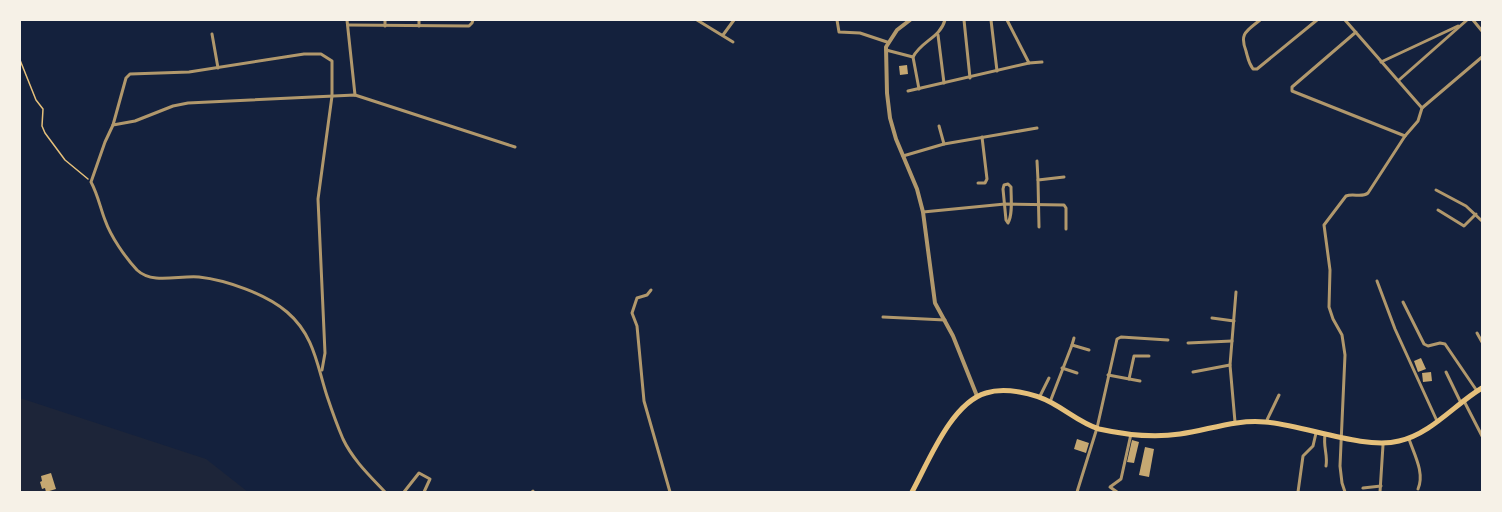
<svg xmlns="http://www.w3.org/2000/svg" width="1502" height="512" font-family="'Fira Sans Condensed',sans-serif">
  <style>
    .green { fill: #1d2539 }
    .building { fill: #c6a872 }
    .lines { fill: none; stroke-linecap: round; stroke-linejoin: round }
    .path { stroke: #e5c07b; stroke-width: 1.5 }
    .minor { stroke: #b1986c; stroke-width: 3 }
    .tertiary { stroke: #b1986c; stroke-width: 4 }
    .trunk { stroke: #e5c07b; stroke-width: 5 }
  </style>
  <rect width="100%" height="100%" fill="#14213d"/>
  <polygon class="green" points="20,398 206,459 248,492 20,492"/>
  <g class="building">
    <polygon points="907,65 908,74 900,75 899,66"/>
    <polygon points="1421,358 1426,369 1418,372 1414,361"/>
    <polygon points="1431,372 1432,381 1423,382 1422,373"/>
    <polygon points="1077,439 1089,443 1086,453 1074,449"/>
    <polygon points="1132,440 1139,442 1134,463 1127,462"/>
    <polygon points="1145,447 1154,449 1149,477 1139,475"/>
    <polygon points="51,473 56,489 46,492 45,488 42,489 40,482 42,481 41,476"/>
  </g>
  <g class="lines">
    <polyline class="path" points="20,60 36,100 43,109 42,126 45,133 65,160 88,179"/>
    <g class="minor">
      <polyline points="347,20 355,95"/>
      <polyline points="419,20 419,26"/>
      <polyline points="697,20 733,42"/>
      <polyline points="837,20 839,32 860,33 887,42"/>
      <polyline points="964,20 970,78"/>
      <polyline points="991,20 997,71"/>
      <path d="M1260,20C1247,31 1239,33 1246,51C1248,58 1248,62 1253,69H1257L1317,20"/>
      <polyline points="1345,20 1422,108 1418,121 1405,136 1292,91 1292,87 1356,32"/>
      <polyline points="1473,20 1482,31"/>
      <polyline points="348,25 469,26 472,23 473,20"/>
      <polyline points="385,26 385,20"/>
      <polyline points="212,34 218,68"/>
      <polyline points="723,35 734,20"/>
      <polyline points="938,35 944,83"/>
      <polyline points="886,50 913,57"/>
      <polyline points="1381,62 1458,26"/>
      <polyline points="1029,63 1042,62"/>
      <polyline points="1399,80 1467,20"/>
      <path d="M919,89L913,57C921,41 940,38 945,20"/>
      <polyline points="908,91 1029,63 1007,20"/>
      <polyline points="1422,108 1482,57"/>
      <polyline points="113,125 126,78 130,74 189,72 304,54 321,54 332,61 332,96 318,199 325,353 322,370"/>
      <polyline points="939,126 944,144"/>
      <polyline points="903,156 944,144 1037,128"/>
      <polyline points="1037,161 1038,180"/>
      <polyline points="978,183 985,183 987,179 982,137"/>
      <path d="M1008,184L1011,187C1011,198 1013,214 1008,223L1006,220L1003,189L1004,185Z"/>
      <polyline points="1436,190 1466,206 1482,221"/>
      <polyline points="1438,210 1464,226 1476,214"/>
      <polyline points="923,212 1005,204 1064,205 1066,208 1066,229"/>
      <polyline points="1039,227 1038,180 1064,177"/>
      <polyline points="1377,281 1395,329 1437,421"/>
      <polyline points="651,290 647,295 637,298 632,313 637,326 644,401 670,492"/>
      <polyline points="1403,302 1424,344 1428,346 1440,343 1445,344 1477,391"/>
      <polyline points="883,317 945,320"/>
      <polyline points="1212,318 1234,321"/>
      <polyline points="1477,333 1482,342"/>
      <polyline points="1188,343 1232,341"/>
      <polyline points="1072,345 1074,338"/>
      <polyline points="1062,368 1077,373"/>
      <polyline points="1193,372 1230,365"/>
      <polyline points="1446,372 1461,403"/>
      <polyline points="1108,375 1140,381"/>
      <polyline points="1129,379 1134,356 1149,356"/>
      <polyline points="1040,396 1049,378"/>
      <polyline points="1464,401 1482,436"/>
      <polyline points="1050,402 1072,345 1089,350"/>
      <polyline points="1235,422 1230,365 1236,292"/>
      <polyline points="1266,422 1279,395"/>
      <path d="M1325,435C1323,447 1328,455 1326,466"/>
      <path d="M1409,439C1414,454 1425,473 1418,489"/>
      <polyline points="1363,488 1381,486"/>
      <path d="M385,492C370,476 353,460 343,439C337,425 332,411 327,396C317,365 314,335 287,312C266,294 226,280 199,277C179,275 153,285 137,270C125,257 111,237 105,220C100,207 98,195 91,182L105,142L113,125L135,121L173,106L188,103L355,95L515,147"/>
      <polyline points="404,492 419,473 430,479 424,492"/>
      <polyline points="532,492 533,491"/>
      <polyline points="1077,492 1097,428 1117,339 1121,337 1168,340"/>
      <polyline points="1117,492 1110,487 1121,479 1131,434"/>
      <polyline points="1298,492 1303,456 1313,446 1316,433"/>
      <path d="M1345,492L1342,483L1340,466L1345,355L1342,335L1333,319L1329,307L1330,270L1324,225L1346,196C1353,193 1362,198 1368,193L1405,136"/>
      <polyline points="1380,492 1383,445"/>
    </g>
    <polyline class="tertiary" points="910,20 897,30 886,47 887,93 890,118 896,139 917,189 923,212 935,303 953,336 977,396"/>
    <path class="trunk" d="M912,492C928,463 951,403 986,393C1005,387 1034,393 1052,403C1067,411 1082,424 1099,429C1126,435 1153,438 1180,434C1208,430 1237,419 1265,422C1304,425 1364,450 1399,441C1431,434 1455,404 1482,388"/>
  </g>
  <rect width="1502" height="512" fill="none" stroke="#f6f1e7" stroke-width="42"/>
</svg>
